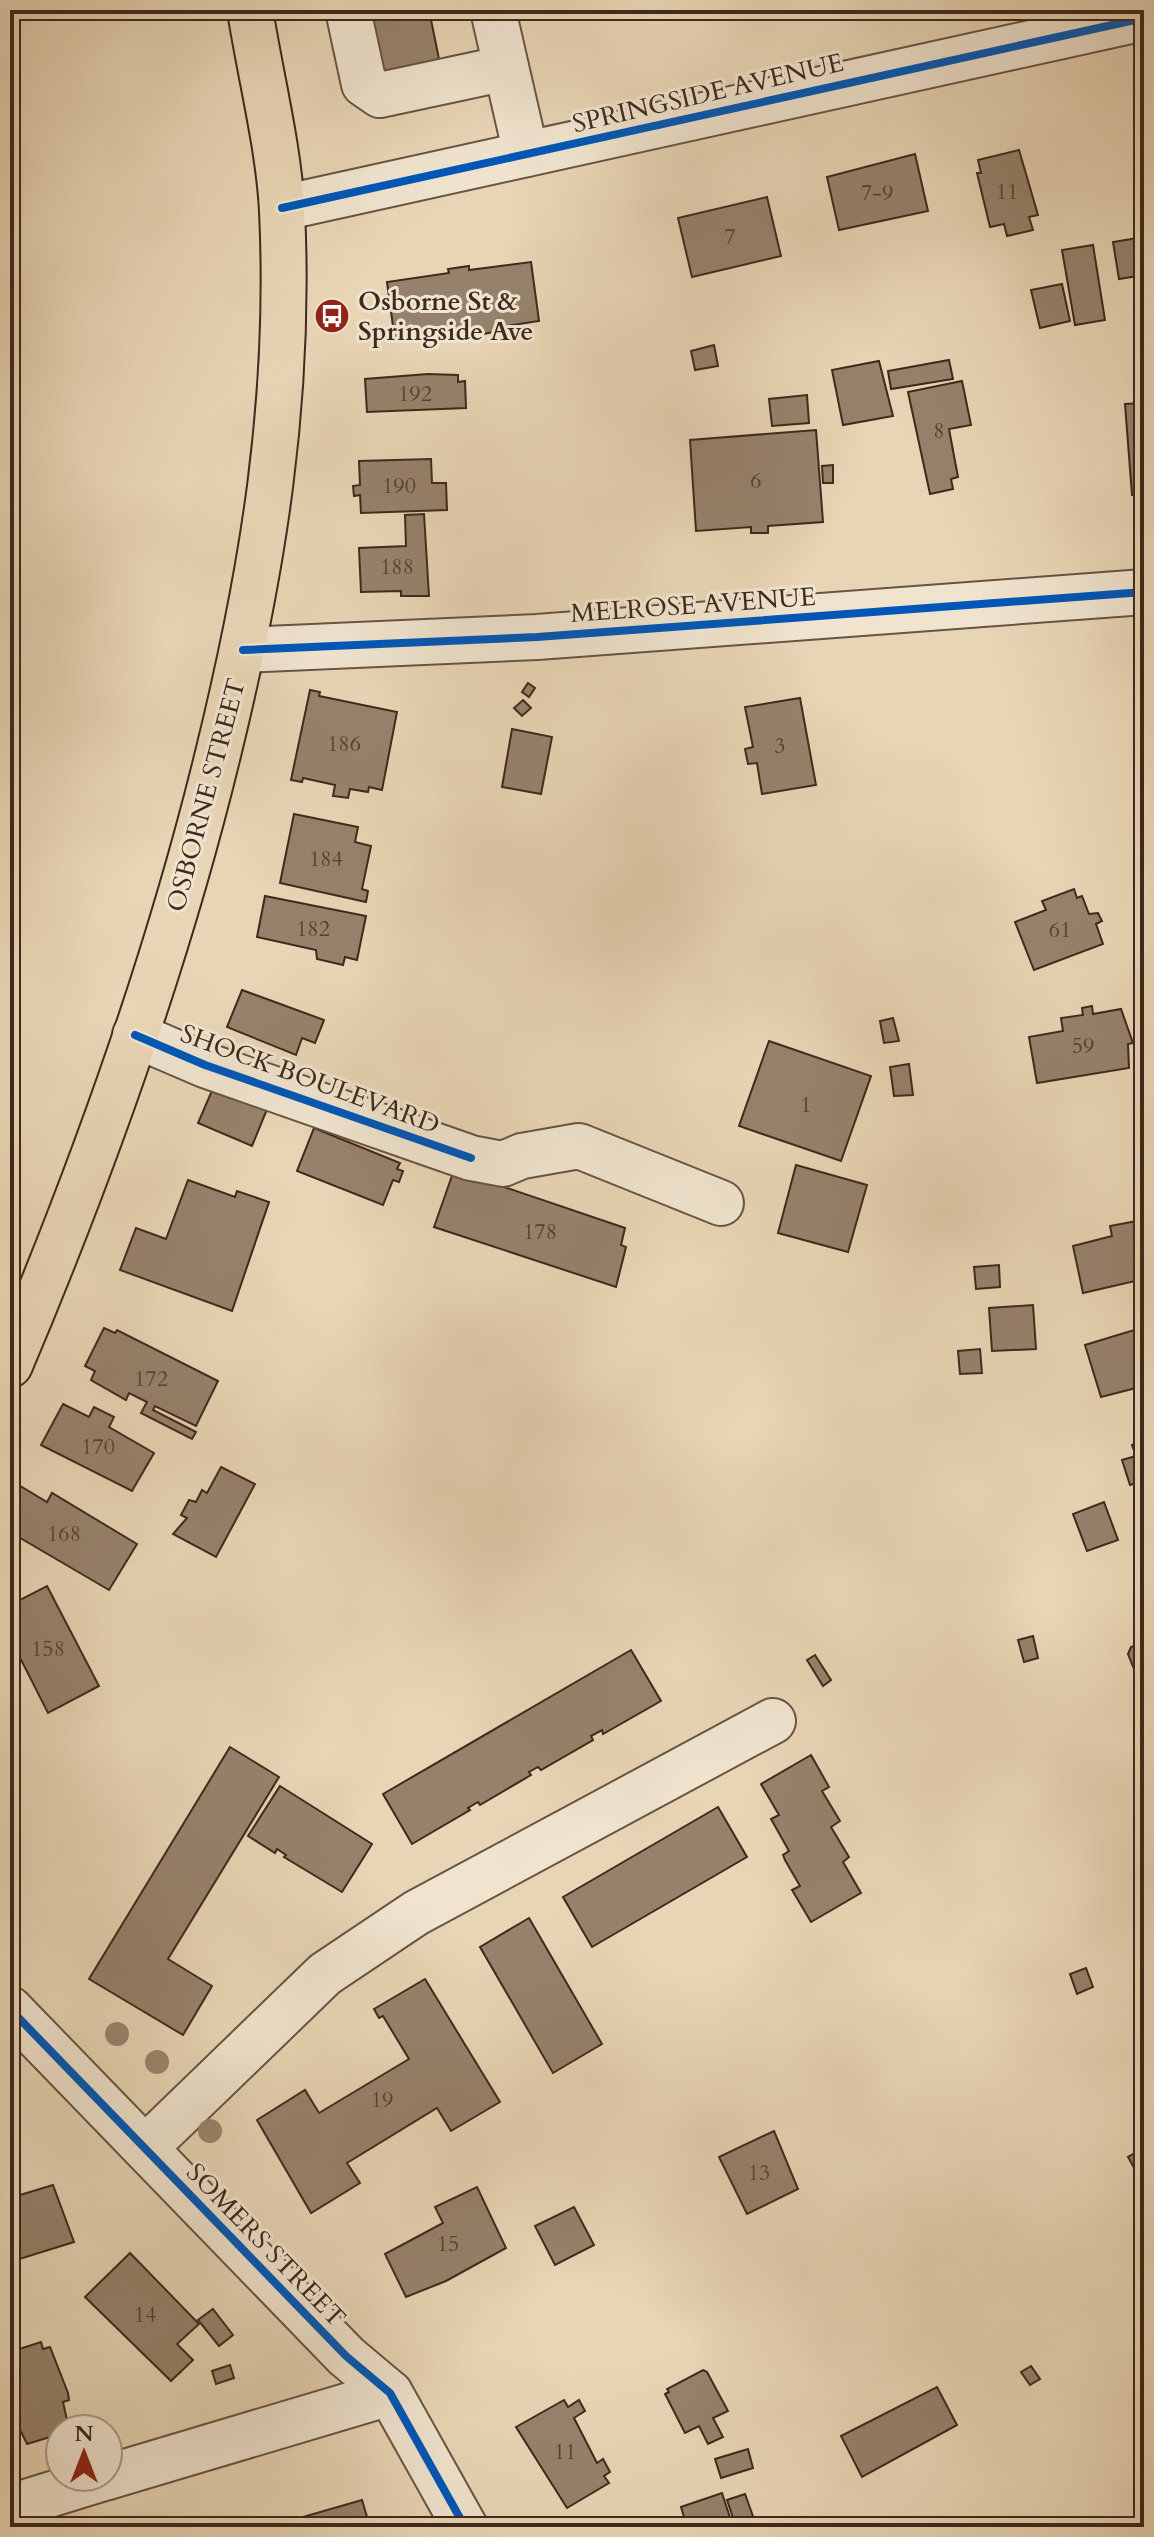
<svg xmlns="http://www.w3.org/2000/svg" width="1154" height="2537" font-family="Cardo,serif">
  <style>
    .building { fill: #96826c; stroke: #3e291d; stroke-width: 2 }
    .lines { fill: none; stroke-linecap: round; stroke-linejoin: round }
    .minor-casing { stroke: #685443; stroke-width: 48 }
    .major-casing { stroke: #3e291d; stroke-width: 48 }
    .minor { stroke: #f0e4cf; stroke-width: 44 }
    .major { stroke: #e8d5b5; stroke-width: 44 }
    .cycleway-casing { stroke: #f0e4cf; stroke-width: 13 }
    .cycleway { stroke: #0057b8; stroke-width: 8 }
    .tree { fill: #9a866f }
    .labels { text-anchor: middle; dominant-baseline: central; stroke-width: 6; stroke-linejoin: round; paint-order: stroke }
    .number-label { font-size: 22px; fill: #543f31 }
    .street-label { font-size: 26px; fill: #3e291d; stroke: #f0e4cf }
    .poi-label { font-size: 26px; font-weight: bold; fill: #3e291d; stroke: #f0e4cf; text-anchor: start }
  </style>
  <rect width="100%" height="100%" fill="#e8d5b5"/>
  <filter id="stains"><feTurbulence type="fractalNoise" baseFrequency=".0025" numOctaves="4"/><feColorMatrix values="0 0 0 0 .2 0 0 0 0 .09 0 0 0 0 .02 0 0 0 .5 -.17"/></filter>
  <radialGradient id="worn" r=".72"><stop offset=".6" stop-color="#630" stop-opacity="0"/><stop offset="1" stop-color="#630" stop-opacity=".3"/></radialGradient>
  <g class="building">
    <polygon points="429,10 440,64 383,75 373,19"/>
    <polygon points="1019,150 1038,215 1029,217 1033,230 1007,236 1004,224 990,227 977,173 981,173 978,160"/>
    <polygon points="915,154 928,211 839,230 827,177"/>
    <polygon points="767,197 781,256 692,277 678,218"/>
    <polygon points="1138,238 1144,275 1119,279 1113,242"/>
    <polygon points="1093,245 1105,320 1075,325 1062,250"/>
    <polygon points="531,262 539,321 494,328 494,332 483,334 483,329 395,341 387,282 449,273 448,269 469,266 469,270"/>
    <polygon points="1062,284 1070,321 1040,328 1031,290"/>
    <polygon points="714,345 718,366 695,370 691,351"/>
    <polygon points="949,360 953,379 891,389 888,371"/>
    <polygon points="879,361 893,416 843,425 832,370"/>
    <polygon points="428,374 458,375 458,382 465,381 466,408 367,412 365,379"/>
    <polygon points="962,381 971,425 949,429 958,477 951,479 953,489 930,494 908,392"/>
    <polygon points="807,395 809,423 772,426 769,399"/>
    <polygon points="1144,403 1144,494 1132,495 1125,404"/>
    <polygon points="816,430 823,522 768,526 768,533 751,533 751,527 696,531 690,440"/>
    <polygon points="431,459 432,483 446,483 447,510 361,513 360,495 354,496 353,486 360,485 359,461"/>
    <polygon points="833,465 833,483 823,483 822,466"/>
    <polygon points="424,514 429,596 401,596 401,591 361,592 359,548 406,546 405,515"/>
    <polygon points="528,683 535,688 529,697 522,692"/>
    <polygon points="310,690 320,692 319,696 397,712 382,790 369,787 368,792 350,789 348,798 333,796 335,785 303,778 302,782 291,780"/>
    <polygon points="800,698 816,785 762,794 757,763 748,764 745,749 753,747 745,707"/>
    <polygon points="523,700 531,708 522,716 514,708"/>
    <polygon points="512,729 552,737 541,794 502,787"/>
    <polygon points="294,814 358,827 355,842 371,846 362,889 368,891 366,902 280,883"/>
    <polygon points="1074,889 1077,898 1082,896 1089,914 1098,913 1102,921 1096,924 1103,944 1034,970 1015,922 1046,910 1042,901"/>
    <polygon points="265,896 366,916 357,960 345,957 343,965 317,959 316,950 257,937"/>
    <polygon points="242,990 324,1020 315,1043 302,1038 296,1055 227,1027"/>
    <polygon points="1092,1006 1093,1014 1121,1009 1133,1043 1128,1044 1129,1068 1037,1083 1029,1037 1063,1031 1061,1018 1083,1015 1082,1008"/>
    <polygon points="893,1018 899,1041 884,1043 880,1021"/>
    <polygon points="769,1041 871,1076 841,1161 739,1126"/>
    <polygon points="909,1064 913,1095 894,1096 890,1067"/>
    <polygon points="217,1079 270,1102 252,1146 198,1123"/>
    <polygon points="314,1128 400,1163 397,1169 403,1171 399,1182 393,1180 383,1205 297,1171"/>
    <polygon points="796,1165 867,1185 848,1252 778,1233"/>
    <polygon points="454,1170 625,1228 621,1245 626,1247 616,1287 434,1227"/>
    <polygon points="188,1180 235,1197 237,1191 269,1202 232,1311 120,1270 136,1228 166,1239"/>
    <polygon points="1137,1221 1139,1231 1144,1230 1144,1279 1083,1293 1073,1246 1112,1236 1110,1226"/>
    <polygon points="999,1265 1000,1287 976,1289 974,1267"/>
    <polygon points="1033,1305 1036,1349 992,1351 989,1308"/>
    <polygon points="1144,1327 1144,1386 1101,1397 1085,1345"/>
    <polygon points="104,1328 115,1333 117,1330 218,1381 196,1426 155,1406 153,1410 196,1432 192,1439 141,1413 147,1402 129,1393 126,1400 91,1380 95,1371 85,1366"/>
    <polygon points="980,1349 982,1373 960,1374 958,1351"/>
    <polygon points="63,1404 89,1417 94,1407 114,1417 109,1427 154,1453 132,1491 41,1445"/>
    <polygon points="1144,1439 1144,1484 1143,1481 1130,1485 1122,1460 1136,1456 1132,1445"/>
    <polygon points="221,1467 255,1484 216,1557 173,1534 187,1518 181,1515 189,1500 196,1502 202,1490 207,1493"/>
    <polygon points="12,1481 47,1502 52,1493 137,1544 109,1590 10,1532"/>
    <polygon points="1104,1502 1118,1540 1087,1551 1073,1514"/>
    <polygon points="47,1586 99,1686 48,1713 10,1638 10,1605"/>
    <polygon points="1033,1636 1038,1658 1024,1662 1018,1640"/>
    <polygon points="1140,1644 1144,1647 1143,1677 1136,1674 1128,1654 1131,1647"/>
    <polygon points="631,1650 661,1701 603,1734 602,1730 591,1736 593,1740 541,1770 538,1767 529,1772 531,1775 480,1805 478,1802 468,1808 470,1810 412,1844 383,1794"/>
    <polygon points="815,1655 831,1680 823,1686 807,1660"/>
    <polygon points="230,1747 279,1777 168,1959 212,1986 183,2035 89,1979"/>
    <polygon points="811,1755 829,1787 822,1791 840,1821 831,1827 849,1857 843,1862 861,1893 811,1922 792,1890 800,1886 785,1860 783,1855 789,1851 771,1819 779,1815 761,1784"/>
    <polygon points="280,1786 372,1844 342,1892 284,1857 286,1855 277,1849 275,1853 248,1836"/>
    <polygon points="718,1807 747,1857 592,1947 563,1897"/>
    <polygon points="529,1918 602,2044 553,2073 480,1947"/>
    <polygon points="1086,1968 1093,1987 1077,1994 1070,1974"/>
    <polygon points="425,1979 500,2102 451,2131 437,2108 347,2163 360,2183 311,2213 257,2120 305,2090 319,2113 409,2059 383,2016 379,2018 374,2009"/>
    <polygon points="774,2131 798,2189 747,2214 719,2157"/>
    <polygon points="1144,2148 1144,2186 1128,2157"/>
    <polygon points="53,2185 74,2242 10,2262 10,2198"/>
    <polygon points="477,2187 506,2248 446,2281 406,2297 385,2254 443,2223 435,2207"/>
    <polygon points="574,2207 594,2245 555,2265 535,2226"/>
    <polygon points="130,2253 199,2324 177,2344 193,2360 171,2381 85,2297"/>
    <polygon points="10,2291 17,2315 16,2336 10,2338"/>
    <polygon points="213,2309 233,2335 219,2346 198,2320"/>
    <polygon points="41,2342 43,2349 50,2347 68,2393 69,2400 63,2402 69,2429 60,2429 60,2434 27,2444 10,2409 10,2352"/>
    <polygon points="230,2365 234,2378 216,2384 212,2371"/>
    <polygon points="1031,2366 1040,2379 1030,2385 1021,2372"/>
    <polygon points="703,2370 707,2372 728,2411 713,2418 723,2437 708,2444 699,2426 685,2433 665,2394 669,2392 667,2389"/>
    <polygon points="937,2387 957,2425 862,2477 841,2436"/>
    <polygon points="564,2400 568,2407 579,2400 585,2411 574,2418 597,2463 603,2459 610,2472 604,2476 609,2483 567,2508 516,2427"/>
    <polygon points="748,2449 753,2468 721,2478 715,2459"/>
    <polygon points="722,2493 733,2527 687,2527 681,2507"/>
    <polygon points="745,2494 754,2519 735,2524 727,2500"/>
    <polygon points="362,2500 370,2527 306,2527 303,2517"/>
    <polygon points="968,2517 973,2527 952,2527 951,2523"/>
  </g>
  <g class="lines">
    <defs>
      <g id="minor">
        <polyline points="348,10 364,84 380,95 506,68"/>
        <polyline points="493,10 526,154"/>
        <polyline points="282,208 1144,18"/>
        <polyline points="243,650 537,637 1144,592"/>
        <polyline points="135,1035 205,1065 471,1158 503,1164 522,1156 579,1146 721,1203"/>
        <polyline points="10,2009 346,2356 390,2393 465,2527"/>
        <polyline points="145,2148 325,1974 416,1913 773,1721"/>
        <polyline points="108,2477 390,2393"/>
        <polyline points="10,2507 107,2477"/>
      </g>
      <path id="major" d="M10,1365C94,1166 167,963 218,754C263,571 291,400 282,211C279,148 260,74 250,10"/>
    </defs>
    <use href="#minor" class="minor-casing"/>
    <use href="#major" class="major-casing"/>
    <use href="#minor" class="minor"/>
    <use href="#major" class="major"/>
    <defs>
      <g id="cycleway">
        <polyline points="282,208 1144,18"/>
        <polyline points="243,650 537,637 1144,592"/>
        <polyline points="135,1035 205,1065 471,1158"/>
        <polyline points="10,2009 346,2356 390,2393 465,2527"/>
      </g>
    </defs>
    <use href="#cycleway" class="cycleway-casing"/>
    <use href="#cycleway" class="cycleway"/>
  </g>
  <g class="tree">
    <circle cx="117" cy="2034" r="12"/>
    <circle cx="157" cy="2062" r="12"/>
    <circle cx="210" cy="2131" r="12"/>
  </g>
  <defs>
    <symbol id="bus-disc" viewBox="-11 -11 22 22"><circle r="9.5" fill="#8f2418" stroke="#f0e4cf"/><path d="M-5-6H5V4H4V6H2V4H-2V6H-4V4H-5ZM-3.5-4V0h7V-4ZM-3.5 1.2v1.5H-2V1.2ZM2 1.2v1.5H3.5V1.2Z" fill="#fff"/></symbol>
  </defs>
  <g fill-rule="evenodd">
    <use href="#bus-disc" x="312" y="296" width="40" height="40"/>
  </g>
  <g class="labels">
    <g class="number-label">
      <text x="1007" y="192">11</text>
      <text x="877" y="193">7-9</text>
      <text x="730" y="237">7</text>
      <text x="415" y="394">192</text>
      <text x="939" y="431">8</text>
      <text x="756" y="481">6</text>
      <text x="399" y="486">190</text>
      <text x="397" y="567">188</text>
      <text x="344" y="744">186</text>
      <text x="780" y="746">3</text>
      <text x="326" y="859">184</text>
      <text x="313" y="929">182</text>
      <text x="1060" y="930">61</text>
      <text x="1083" y="1046">59</text>
      <text x="806" y="1105">1</text>
      <text x="540" y="1232">178</text>
      <text x="151" y="1379">172</text>
      <text x="98" y="1447">170</text>
      <text x="64" y="1534">168</text>
      <text x="48" y="1649">158</text>
      <text x="382" y="2100">19</text>
      <text x="759" y="2173">13</text>
      <text x="448" y="2244">15</text>
      <text x="145" y="2315">14</text>
      <text x="565" y="2452">11</text>
    </g>
    <g class="street-label">
      <text transform="translate(708 93) rotate(-13)">SPRINGSIDE AVENUE</text>
      <text transform="translate(693 605) rotate(-4)">MELROSE AVENUE</text>
      <text transform="translate(206 795) rotate(-75)">OSBORNE STREET</text>
      <text transform="translate(310 1079) rotate(20)">SHOCK BOULEVARD</text>
      <text transform="translate(266 2245) rotate(46)">SOMERS STREET</text>
    </g>
    <g class="poi-label">
      <text x="358" y="301">Osborne St &amp;<tspan x="358" dy="30">Springside Ave</tspan></text>
    </g>
  </g>
  <rect width="1154" height="2537" fill="none" stroke="#e8d5b5" stroke-width="40"/>
  <rect x="12" y="12" width="1130" height="2513" fill="none" stroke="#3e291d" stroke-width="4"/>
  <rect x="20" y="20" width="1114" height="2497" fill="none" stroke="#3e291d" stroke-width="2"/>
  <g transform="translate(84 2453)"><circle r="38" fill="#f0e4cf" stroke="#a99988" stroke-width="2"/>
  <path d="M0-6L14 30L0 20L-14 30Z" fill="#8f2418"/>
  <text y="-12" font-size="22" font-weight="bold" text-anchor="middle" fill="#3e291d">N</text>
  </g>
  <rect width="100%" height="100%" filter="url(#stains)"/>
  <rect width="100%" height="100%" fill="url(#worn)"/>
</svg>
